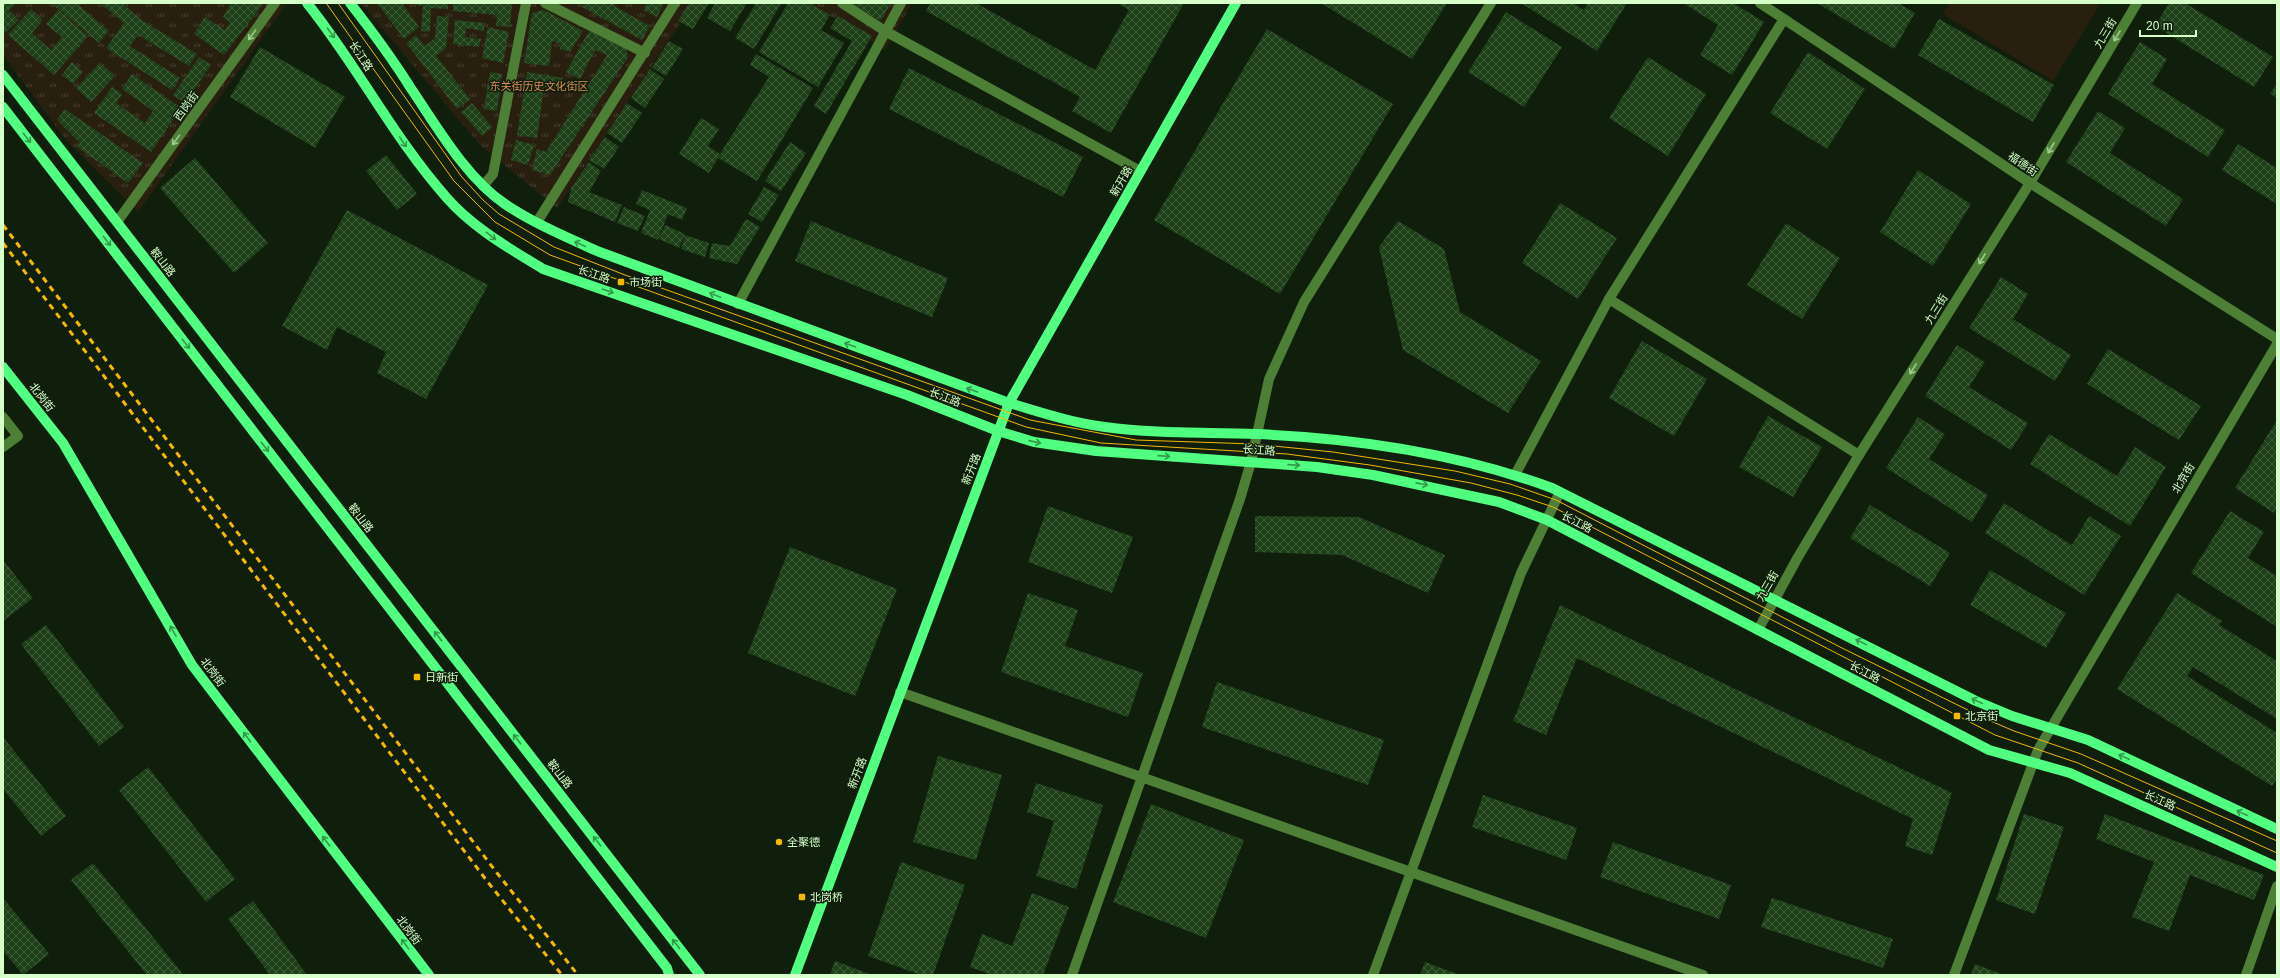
<svg xmlns="http://www.w3.org/2000/svg" width="2280" height="978" font-family="Helvetica,'Noto Sans SC',sans-serif">
  <style>
    .grass { fill: url(#grass-tufts) }
    .garden { fill: #291f0f }
    .building { fill: url(#building-cross-hatch) }
    .lines { fill: none; stroke-linecap: round; stroke-linejoin: round }
    .minor { stroke: #4d7f36; stroke-width: 10 }
    .major { stroke: #51ff81; stroke-width: 10 }
    .tram { stroke: #f5b800; stroke-width: 1 }
    .rail { stroke: #f5b800; stroke-width: 3; stroke-dasharray: 6 5; stroke-linecap: butt }
    .oneway { stroke: #339a4c }
    .oneway2 { stroke: #a0cc8f }
    .poi-dot { fill: #f5b800; stroke: #0f1f0c; stroke-width: 1.5 }
    .labels { text-anchor: middle; dominant-baseline: central; stroke-width: 3; stroke-linejoin: round; paint-order: stroke }
    .street-label { font-size: 11px; fill: #d7ffca; stroke: #0f1f0c }
    .park-label { font-size: 11px; fill: #e08d56; stroke: #0f1f0c }
    .poi-label { font-size: 11px; fill: #d7ffca; stroke: #0f1f0c; text-anchor: start }
  </style>
  <defs>
    <pattern id="grass-tufts" width="24" height="20" patternUnits="userSpaceOnUse"><rect width="24" height="20" fill="#291f0f"/><path d="M3 7l-1-3M5 7V3M7 7l1-3M15 17l-1-3M17 17v-4M19 17l1-3" fill="none" stroke="#474131"/></pattern>
    <pattern id="building-cross-hatch" width="8" height="8" patternUnits="userSpaceOnUse"><rect width="8" height="8" fill="#1e4018"/><path d="M0 0l8 8M0 8l8-8" fill="none" stroke="#3e5d38"/></pattern>
  </defs>
  <rect width="100%" height="100%" fill="#0f1f0c"/>
  <g class="grass">
    <polygon points="3,3 287,3 138,212 66,140 3,55"/>
    <polygon points="361,3 694,3 557,208 479,144"/>
    <polygon points="809,3 912,3 885,50"/>
  </g>
  <polygon class="garden" points="1949,3 2101,3 2053,81 1943,14"/>
  <g class="building">
    <polygon points="3,3 16,3 9,10 19,20 5,33 3,31"/>
    <polygon points="51,3 76,3 109,31 99,43"/>
    <polygon points="100,3 122,3 140,19 197,54 189,66 138,35 130,46 180,78 172,90 106,48 124,23"/>
    <polygon points="231,3 242,5 243,3 264,3 224,55 194,34 205,17 225,30 230,22 223,17"/>
    <polygon points="377,3 402,3 419,27 404,39"/>
    <polygon points="417,3 448,3 448,9 431,8 430,32 421,31 423,6 417,5"/>
    <polygon points="453,3 512,3 510,27 496,26 497,15 453,11"/>
    <polygon points="583,3 616,3 614,6 650,26 642,40 582,7"/>
    <polygon points="647,3 664,3 657,17 643,10"/>
    <polygon points="689,3 709,3 693,29 678,21"/>
    <polygon points="715,3 747,3 730,31 707,18"/>
    <polygon points="756,3 781,4 754,49 735,38"/>
    <polygon points="788,3 809,3 830,15 821,30 844,43 818,87 759,52"/>
    <polygon points="851,3 887,3 890,5 880,21"/>
    <polygon points="930,3 976,3 1095,70 1129,10 1117,3 1184,3 1111,133 1072,111 1080,97 926,11"/>
    <polygon points="1321,3 1447,3 1412,59"/>
    <polygon points="1521,3 1573,3 1584,10 1588,3 1627,3 1597,51"/>
    <polygon points="1683,3 1733,3 1764,22 1732,75 1700,55 1718,25"/>
    <polygon points="1817,3 1898,3 1915,13 1894,49"/>
    <polygon points="2169,3 2185,3 2273,57 2254,87 2155,26"/>
    <polygon points="31,9 43,20 32,33 51,50 62,37 46,24 58,10 88,36 54,75 8,35"/>
    <polygon points="544,10 583,31 570,52 560,49 561,44 552,41 549,66 524,63 532,13"/>
    <polygon points="1506,12 1562,47 1524,107 1468,72"/>
    <polygon points="437,16 449,17 446,48 436,56 470,99 457,109 406,43 416,35 425,46 435,38"/>
    <polygon points="838,16 872,36 826,114 814,106 852,41 830,28"/>
    <polygon points="1939,19 2054,85 2033,122 1918,55"/>
    <polygon points="455,20 484,23 484,31 466,28 465,37 481,39 479,47 453,44"/>
    <polygon points="488,27 509,32 503,63 482,58"/>
    <polygon points="1267,29 1393,104 1280,294 1154,220"/>
    <polygon points="589,31 626,49 628,57 550,175 532,170 537,149 546,152 607,55 595,50 580,79 566,72"/>
    <polygon points="669,41 683,49 666,76 652,68"/>
    <polygon points="2140,42 2167,59 2152,84 2225,130 2208,157 2108,94"/>
    <polygon points="260,47 345,97 315,148 230,97"/>
    <polygon points="1808,52 1865,89 1827,149 1770,113"/>
    <polygon points="756,54 813,88 757,181 718,158 709,173 679,154 701,118 719,129 708,146 720,154 769,77 750,65"/>
    <polygon points="199,57 211,65 185,103 173,95"/>
    <polygon points="1648,57 1706,94 1668,156 1609,118"/>
    <polygon points="72,62 83,72 73,84 62,75"/>
    <polygon points="100,63 115,76 91,102 76,88"/>
    <polygon points="909,68 1083,157 1063,197 889,109"/>
    <polygon points="650,69 664,79 645,108 631,98"/>
    <polygon points="490,72 502,74 497,111 484,109"/>
    <polygon points="527,72 563,78 562,90 544,87 537,138 517,135"/>
    <polygon points="132,74 181,108 151,152 94,113 112,87 122,94 116,103 145,123 153,111 122,89"/>
    <polygon points="2277,83 2277,98 2270,94"/>
    <polygon points="472,103 492,127 482,136 461,112"/>
    <polygon points="627,103 642,113 622,143 607,133"/>
    <polygon points="65,109 143,163 128,183 77,147 80,143 57,120"/>
    <polygon points="2098,111 2125,128 2110,153 2183,199 2166,226 2066,162"/>
    <polygon points="605,137 619,147 604,169 589,160"/>
    <polygon points="516,140 534,145 528,165 511,160"/>
    <polygon points="790,142 806,153 781,191 765,181"/>
    <polygon points="2238,144 2277,168 2277,204 2222,170"/>
    <polygon points="386,155 417,194 397,210 366,171"/>
    <polygon points="195,158 268,243 234,273 160,188"/>
    <polygon points="589,162 601,171 589,192 622,205 615,222 568,202 571,188"/>
    <polygon points="1918,170 1971,204 1933,266 1880,232"/>
    <polygon points="764,187 779,195 762,222 748,214"/>
    <polygon points="642,190 687,208 682,220 668,214 658,240 641,233 650,210 636,204"/>
    <polygon points="1560,203 1617,238 1578,299 1522,263"/>
    <polygon points="624,207 645,216 638,231 617,223"/>
    <polygon points="347,210 488,285 426,399 377,373 386,352 337,327 327,350 282,326"/>
    <polygon points="746,219 760,227 737,264 709,258 712,243 730,246"/>
    <polygon points="811,221 948,278 932,317 795,261"/>
    <polygon points="1398,221 1444,249 1460,312 1541,361 1508,413 1403,350 1379,247"/>
    <polygon points="1786,223 1840,258 1802,319 1747,285"/>
    <polygon points="665,225 685,234 679,248 659,239"/>
    <polygon points="685,235 709,243 705,257 681,249"/>
    <polygon points="2001,277 2028,294 2013,319 2071,355 2055,381 1969,328"/>
    <polygon points="1642,341 1707,379 1674,436 1609,398"/>
    <polygon points="1957,345 1985,362 1969,387 2028,423 2011,450 1925,396"/>
    <polygon points="2108,349 2201,406 2179,440 2087,384"/>
    <polygon points="1768,416 1822,447 1793,497 1739,467"/>
    <polygon points="1918,417 1945,434 1929,459 1988,495 1972,522 1886,468"/>
    <polygon points="2277,420 2277,508 2274,513 2235,488"/>
    <polygon points="2049,434 2117,476 2135,447 2166,467 2130,526 2030,464"/>
    <polygon points="2004,503 2072,545 2089,516 2121,536 2084,595 1985,533"/>
    <polygon points="1870,505 1950,553 1930,586 1850,538"/>
    <polygon points="1048,506 1133,537 1112,593 1028,562"/>
    <polygon points="2230,511 2264,532 2248,558 2277,576 2277,627 2191,573"/>
    <polygon points="1255,516 1359,517 1445,555 1428,593 1342,555 1255,552"/>
    <polygon points="790,547 897,589 855,696 748,653"/>
    <polygon points="3,560 33,598 3,621"/>
    <polygon points="1990,570 2066,613 2046,648 1970,605"/>
    <polygon points="1028,593 1078,610 1065,646 1143,673 1128,717 1001,672"/>
    <polygon points="2177,593 2222,621 2219,625 2277,661 2277,719 2193,667 2187,676 2277,733 2277,778 2272,786 2117,689"/>
    <polygon points="1560,605 1952,793 1932,855 1905,846 1913,819 1577,658 1546,735 1513,721"/>
    <polygon points="46,625 124,727 99,746 21,644"/>
    <polygon points="1217,682 1384,740 1368,785 1202,727"/>
    <polygon points="3,737 66,816 41,836 3,789"/>
    <polygon points="938,756 1002,775 976,860 913,842"/>
    <polygon points="148,767 235,879 206,902 119,790"/>
    <polygon points="1036,783 1103,805 1076,889 1036,876 1054,821 1027,812"/>
    <polygon points="1483,795 1577,828 1566,860 1472,827"/>
    <polygon points="1151,804 1244,840 1206,938 1113,902"/>
    <polygon points="2024,814 2064,827 2035,914 1996,900"/>
    <polygon points="2105,814 2264,875 2254,900 2190,875 2169,931 2132,917 2154,862 2096,839"/>
    <polygon points="1613,842 1731,885 1719,919 1600,877"/>
    <polygon points="901,862 965,885 933,975 921,975 868,956"/>
    <polygon points="93,863 182,973 180,975 147,975 71,880"/>
    <polygon points="1032,893 1069,907 1043,975 992,975 970,967 982,934 1012,946"/>
    <polygon points="3,898 49,954 23,975 3,951"/>
    <polygon points="1772,898 1893,939 1883,968 1761,927"/>
    <polygon points="253,901 307,975 270,975 228,919"/>
    <polygon points="835,961 872,975 830,975"/>
    <polygon points="1425,962 1460,975 1420,975"/>
    <polygon points="1975,964 2004,975 1971,975"/>
  </g>
  <g class="lines">
    <g class="minor">
      <polyline points="545,3 645,53"/>
      <polyline points="842,3 885,31 1140,171"/>
      <polyline points="1760,3 2030,183 2277,339"/>
      <polyline points="483,186 493,174 526,3"/>
      <polyline points="117,222 275,3"/>
      <polyline points="537,222 675,3"/>
      <polyline points="1609,299 1859,455"/>
      <polyline points="738,304 901,3"/>
      <polyline points="3,417 18,436 3,447"/>
      <polyline points="1515,475 1609,299 1784,19"/>
      <polyline points="1758,630 1798,557 1859,455 2030,183 2137,3"/>
      <polyline points="900,692 1703,975"/>
      <polyline points="1072,975 1240,499 1251,462 1269,379 1304,302 1491,3"/>
      <polyline points="1373,975 1521,573 1560,492"/>
      <polyline points="1954,975 2038,750 2277,344"/>
      <polyline points="2246,975 2277,886"/>
    </g>
    <g class="major">
      <path d="M307,3C357,65 393,137 446,197C473,228 509,248 543,269L907,395L998,431L1034,442L1096,451L1317,467L1373,475L1499,502L1547,520L1989,750L2070,773L2277,867"/>
      <path d="M350,3C371,30 392,58 410,87C436,125 466,178 505,204C533,223 566,237 597,251L1009,403C1040,412 1072,423 1105,427C1155,434 1206,432 1256,434C1354,438 1460,454 1552,488L1976,701L2012,716L2088,740L2277,829"/>
      <polyline points="3,75 700,975"/>
      <polyline points="3,107 667,968 669,975"/>
      <polyline points="3,367 63,443 192,665 429,975"/>
      <polyline points="795,975 1009,403 1236,3"/>
    </g>
    <g class="tram">
      <polyline points="326,3 454,181 495,222 550,255 1026,427 1101,443 1287,454 1370,465 1471,483 1517,495 1553,507 1995,735 2078,763 2277,853"/>
      <polyline points="338,3 461,176 483,200 499,214 554,247 625,275 1030,420 1136,440 1254,444 1333,452 1455,471 1510,484 1556,500 1840,647 1986,719 2014,731 2081,754 2277,841"/>
    </g>
    <g class="rail">
      <polyline points="3,225 497,873 578,975"/>
      <polyline points="3,243 487,881 562,975"/>
    </g>
  </g>
  <defs><path id="oneway-shaft" d="M-6 0H5M1.5-3L5.5 0L1.5 3" fill="none" stroke-width="1.6" stroke-linecap="round" stroke-linejoin="round"/></defs>
  <g class="oneway">
    <use href="#oneway-shaft" transform="translate(331 33) rotate(53)"/>
    <use href="#oneway-shaft" transform="translate(27 138) rotate(52)"/>
    <use href="#oneway-shaft" transform="translate(403 142) rotate(56)"/>
    <use href="#oneway-shaft" transform="translate(491 236) rotate(39)"/>
    <use href="#oneway-shaft" transform="translate(107 241) rotate(52)"/>
    <use href="#oneway-shaft" transform="translate(580 244) rotate(-156)"/>
    <use href="#oneway-shaft" transform="translate(608 291) rotate(19)"/>
    <use href="#oneway-shaft" transform="translate(715 295) rotate(-159)"/>
    <use href="#oneway-shaft" transform="translate(186 344) rotate(52)"/>
    <use href="#oneway-shaft" transform="translate(850 345) rotate(-160)"/>
    <use href="#oneway-shaft" transform="translate(972 390) rotate(-160)"/>
    <use href="#oneway-shaft" transform="translate(1035 442) rotate(13)"/>
    <use href="#oneway-shaft" transform="translate(265 447) rotate(52)"/>
    <use href="#oneway-shaft" transform="translate(1164 456) rotate(4)"/>
    <use href="#oneway-shaft" transform="translate(1294 465) rotate(4)"/>
    <use href="#oneway-shaft" transform="translate(1422 484) rotate(11)"/>
    <use href="#oneway-shaft" transform="translate(173 631) rotate(-120)"/>
    <use href="#oneway-shaft" transform="translate(438 636) rotate(-128)"/>
    <use href="#oneway-shaft" transform="translate(1861 642) rotate(-154)"/>
    <use href="#oneway-shaft" transform="translate(1977 701) rotate(-155)"/>
    <use href="#oneway-shaft" transform="translate(247 737) rotate(-127)"/>
    <use href="#oneway-shaft" transform="translate(517 739) rotate(-128)"/>
    <use href="#oneway-shaft" transform="translate(2124 757) rotate(-155)"/>
    <use href="#oneway-shaft" transform="translate(2242 813) rotate(-155)"/>
    <use href="#oneway-shaft" transform="translate(326 841) rotate(-127)"/>
    <use href="#oneway-shaft" transform="translate(597 841) rotate(-128)"/>
    <use href="#oneway-shaft" transform="translate(405 944) rotate(-127)"/>
    <use href="#oneway-shaft" transform="translate(676 944) rotate(-128)"/>
  </g>
  <g class="oneway2">
    <use href="#oneway-shaft" transform="translate(252 35) rotate(126)"/>
    <use href="#oneway-shaft" transform="translate(2117 36) rotate(121)"/>
    <use href="#oneway-shaft" transform="translate(176 140) rotate(126)"/>
    <use href="#oneway-shaft" transform="translate(2051 148) rotate(121)"/>
    <use href="#oneway-shaft" transform="translate(1982 259) rotate(122)"/>
    <use href="#oneway-shaft" transform="translate(1913 369) rotate(122)"/>
  </g>
  <g class="poi-dot">
    <rect x="617" y="278" width="8" height="8" rx="2"/>
    <rect x="413" y="673" width="8" height="8" rx="2"/>
    <rect x="1953" y="712" width="8" height="8" rx="2"/>
    <circle cx="779" cy="842" r="4"/>
    <rect x="798" y="893" width="8" height="8" rx="2"/>
  </g>
  <g class="labels">
    <g class="street-label">
      <text transform="translate(2105 33) rotate(-59)">九三街</text>
      <text transform="translate(361 56) rotate(57)">长江路</text>
      <text transform="translate(186 106) rotate(-54)">西岗街</text>
      <text transform="translate(2023 164) rotate(34)">福德街</text>
      <text transform="translate(1121 181) rotate(-60)">新开路</text>
      <text transform="translate(163 262) rotate(52)">鞍山路</text>
      <text transform="translate(594 274) rotate(19)">长江路</text>
      <text transform="translate(1936 309) rotate(-58)">九三街</text>
      <text transform="translate(42 397) rotate(52)">北岗街</text>
      <text transform="translate(945 397) rotate(21)">长江路</text>
      <text transform="translate(1259 450) rotate(4)">长江路</text>
      <text transform="translate(971 469) rotate(-69)">新开路</text>
      <text transform="translate(2183 478) rotate(-59)">北京街</text>
      <text transform="translate(361 518) rotate(52)">鞍山路</text>
      <text transform="translate(1577 522) rotate(27)">长江路</text>
      <text transform="translate(1767 586) rotate(-60)">九三街</text>
      <text transform="translate(213 672) rotate(53)">北岗街</text>
      <text transform="translate(1865 672) rotate(28)">长江路</text>
      <text transform="translate(857 773) rotate(-70)">新开路</text>
      <text transform="translate(560 774) rotate(52)">鞍山路</text>
      <text transform="translate(2160 800) rotate(24)">长江路</text>
      <text transform="translate(409 930) rotate(53)">北岗街</text>
    </g>
    <g class="park-label">
      <text x="539" y="86">东关街历史文化街区</text>
    </g>
    <g class="poi-label">
      <text x="629" y="282">市场街</text>
      <text x="425" y="677">日新街</text>
      <text x="1965" y="716">北京街</text>
      <text x="787" y="842">全聚德</text>
      <text x="810" y="897">北岗桥</text>
    </g>
  </g>
  <rect width="2280" height="978" fill="none" stroke="#d7ffca" stroke-width="8"/>
  <path d="M2140 30v6h56v-6" fill="none" stroke="#d7ffca" stroke-width="2"/>
  <text x="2146" y="30" font-size="12" fill="#d7ffca" stroke="#0f1f0c" stroke-width="3" paint-order="stroke">20 m</text>
</svg>
